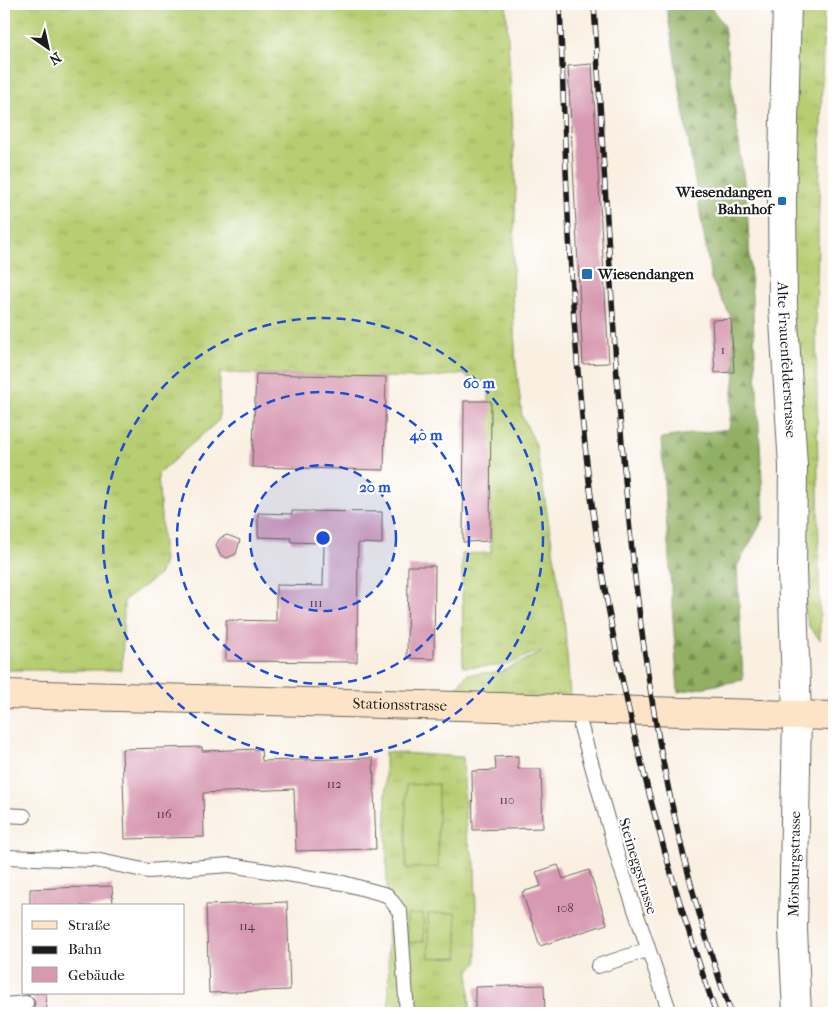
<svg xmlns="http://www.w3.org/2000/svg" width="838" height="1017" font-family="'IM FELL French Canon',serif">
  <style>
    .grass { fill: url(#grass-tufts); stroke: #6a7446 }
    .forest { fill: url(#forest-firs); stroke: #566640 }
    .pitch { fill: #b7cd71; stroke: #6a7446 }
    .building { fill: #d798b0 }
    .lines { fill: none; stroke-linecap: round; stroke-linejoin: round }
    .service-casing { stroke: #696661; stroke-width: 16 }
    .minor-casing { stroke: #696661; stroke-width: 30 }
    .tertiary-casing { stroke: #696661; stroke-width: 30 }
    .secondary-casing { stroke: #696661; stroke-width: 30 }
    .service { stroke: #fff; stroke-width: 14 }
    .minor { stroke: #fff; stroke-width: 28 }
    .tertiary { stroke: #fff; stroke-width: 28 }
    .secondary { stroke: #fee4c6; stroke-width: 28 }
    .rail-casing { stroke: #1c1c1c; stroke-width: 5.5 }
    .rail { stroke: #fff; stroke-width: 4; stroke-dasharray: 11; stroke-linecap: butt }
    .ring { fill: none; stroke: #1d4ed8; stroke-width: 2.5; stroke-dasharray: 9 6 }
    .poi-dot { fill: #1f6fb2; stroke: #fff; stroke-width: 2 }
    .labels { text-anchor: middle; dominant-baseline: central; stroke-width: 4.5; stroke-linejoin: round; paint-order: stroke }
    .number-label { font-size: 12px; fill: #4b3b41 }
    .poi-label { font-size: 15px; font-weight: bold; fill: #1c1c1c; stroke: #fff; text-anchor: end }
    .street-label { font-size: 15px; fill: #1c1c1c; stroke: #fff }
    .centre { fill: #1d4ed8; stroke: #fff; stroke-width: 2.5 }
    .ring-label { font-size: 15px; text-anchor: middle; font-weight: bold; fill: #1d4ed8; stroke: #fff; stroke-width: 4.5; stroke-linejoin: round; paint-order: stroke }
  </style>
  <defs>
    <pattern id="grass-tufts" width="24" height="20" patternUnits="userSpaceOnUse" patternTransform="scale(1.25)"><rect width="24" height="20" fill="#b7cd71"/><path d="M3 7l-1-3M5 7V3M7 7l1-3M15 17l-1-3M17 17v-4M19 17l1-3" fill="none" stroke="#9daf61"/></pattern>
    <pattern id="forest-firs" width="22" height="20" patternUnits="userSpaceOnUse" patternTransform="scale(1.25)"><rect width="22" height="20" fill="#91b063"/><path d="M5 1l3.5 6h-7zM16 11l3.5 6h-7z" fill="#768e51"/></pattern>
  </defs>
  <rect width="100%" height="100%" fill="#fff"/>
  <filter id="ink" filterUnits="userSpaceOnUse"><feTurbulence type="fractalNoise" baseFrequency=".02" numOctaves="2"/><feDisplacementMap in="SourceGraphic" scale="10" xChannelSelector="R" yChannelSelector="G"/><feConvolveMatrix kernelMatrix="1 2 1 2 8 2 1 2 1" color-interpolation-filters="sRGB"/></filter>
  <filter id="wash" filterUnits="userSpaceOnUse"><feTurbulence type="fractalNoise" baseFrequency=".0096" numOctaves="4" result="noise"/><feDisplacementMap in="SourceGraphic" scale="20" xChannelSelector="R" yChannelSelector="G"/><feGaussianBlur stdDeviation="1.12" result="paint"/><feColorMatrix in="noise" values="0 0 0 0 0 0 0 0 0 0 0 0 0 0 0 0 0 1.4 0 .05"/><feComposite in="paint" operator="in"/></filter>
  <g filter="url(#wash)">
    <rect width="100%" height="100%" fill="#f9f0e2"/>
    <g class="grass">
      <path d="M4,4H506L516,188L512,291L516,364L522,416L536,445L564,617L570,694L575,710L444,705L467,674L501,672L542,652C530,652 523,659 512,663C497,668 479,666 463,667L462,554L491,553L489,390L463,374L422,378L220,373L219,420L158,474L164,561L159,575L124,600L122,670H4Z"/>
      <polygon points="787,4 824,4 816,321 820,640 809,627 792,570"/>
      <polygon points="385,752 463,757 466,834 475,863 477,963 469,970 470,1013 389,1013"/>
    </g>
    <polygon class="forest" points="666,4 709,4 724,26 747,205 764,518 737,566 743,680 678,692 661,438 729,429 735,374 732,319 711,279"/>
    <g class="pitch">
      <polygon points="438,784 438,867 406,868 406,785"/>
      <polygon points="456,913 458,957 429,958 428,914"/>
      <polygon points="423,914 424,941 408,943 407,915"/>
    </g>
    <g id="blocks">
      <g class="building">
        <polygon points="592,64 609,363 583,364 568,66"/>
        <polygon points="731,319 734,372 715,373 712,320"/>
        <polygon points="256,374 386,377 384,470 252,467"/>
        <polygon points="464,401 491,401 490,541 463,542"/>
        <polygon points="292,511 382,512 382,544 358,543 357,662 226,661 226,620 276,621 276,585 323,586 324,543 291,542 291,538 258,537 258,513 292,514"/>
        <polygon points="227,535 240,540 236,554 227,558 220,555 216,545 220,538"/>
        <polygon points="408,566 435,566 434,659 407,658"/>
        <polygon points="202,747 202,751 261,749 262,761 373,758 376,849 296,851 294,789 203,793 204,837 125,839 122,749"/>
        <polygon points="518,756 518,769 541,769 543,828 473,830 472,771 496,770 495,757"/>
        <polygon points="558,865 563,879 589,870 607,924 540,946 522,892 541,886 536,872"/>
        <polygon points="112,886 113,906 30,906 30,889"/>
        <polygon points="287,902 290,990 209,993 206,905"/>
        <polygon points="544,985 545,1013 475,1013 475,987"/>
        <polygon points="25,993 46,993 47,1013 26,1013 34,1007 35,1003 33,998"/>
      </g>
    </g>
  </g>
  <g filter="url(#ink)">
    <use href="#blocks" fill-opacity="0" stroke="#696661" stroke-width="1"/>
    <g class="lines">
      <defs>
        <g id="service">
          <polyline points="581,727 621,868 670,1013"/>
          <polyline points="4,815 24,816"/>
          <polyline points="4,857 95,860 148,871 230,865 343,883 387,895 400,912 407,1013"/>
          <polyline points="598,966 647,950"/>
          <polyline points="4,1005 26,1003"/>
        </g>
        <g id="minor">
          <path id="s1" d="M787,4L782,201L783,305L793,466L792,570L797,715"/>
        </g>
        <g id="tertiary">
          <path id="s2" d="M797,1013L793,930L797,715"/>
        </g>
        <g id="secondary">
          <path id="s3" d="M4,694L834,716"/>
        </g>
      </defs>
      <use href="#service" class="service-casing"/>
      <use href="#minor" class="minor-casing"/>
      <use href="#tertiary" class="tertiary-casing"/>
      <use href="#secondary" class="secondary-casing"/>
      <use href="#service" class="service"/>
      <use href="#minor" class="minor"/>
      <use href="#tertiary" class="tertiary"/>
      <use href="#secondary" class="secondary"/>
      <defs>
        <g id="rail">
          <path d="M560,4C565,148 569,292 584,436C604,633 651,827 716,1013"/>
          <path d="M594,4C600,103 606,202 612,301C627,543 648,783 731,1013"/>
        </g>
      </defs>
      <use href="#rail" class="rail-casing"/>
      <use href="#rail" class="rail"/>
    </g>
  </g>
  <circle cx="323" cy="538" r="73" fill="#1d4ed8" fill-opacity=".12"/>
  <g class="ring">
    <circle cx="323" cy="538" r="73"/>
    <circle cx="323" cy="538" r="146"/>
    <circle cx="323" cy="538" r="220"/>
  </g>
  <g class="poi-dot">
    <rect x="777" y="196" width="10" height="10" rx="2.5"/>
    <rect x="581" y="268" width="12" height="12" rx="2.5"/>
  </g>
  <g class="labels">
    <g class="number-label">
      <text x="723" y="350">1</text>
      <text x="316" y="603">111</text>
      <text x="334" y="784">112</text>
      <text x="507" y="800">110</text>
      <text x="164" y="814">116</text>
      <text x="565" y="908">108</text>
      <text x="247" y="926">114</text>
    </g>
    <g class="poi-label">
      <text x="772" y="192">Wiesendangen<tspan x="772" dy="17">Bahnhof</tspan></text>
      <text x="598" y="274" text-anchor="start">Wiesendangen</text>
    </g>
    <g class="street-label">
      <text stroke="none"><textPath href="#s1" startOffset="356">Alte Frauenfelderstrasse</textPath></text>
      <text stroke="none"><textPath href="#s3" startOffset="396">Stationsstrasse</textPath></text>
      <text stroke="none"><textPath href="#s2" startOffset="149">Mörsburgstrasse</textPath></text>
      <text transform="translate(638 866) rotate(73)">Steineggstrasse</text>
    </g>
  </g>
  <circle cx="323" cy="538" r="8" class="centre"/>
  <g class="ring-label">
    <text x="479" y="388">60 m</text>
    <text x="426" y="440">40 m</text>
    <text x="375" y="492">20 m</text>
  </g>
  <rect width="838" height="1017" fill="none" stroke="#fff" stroke-width="20"/>
  <rect x="22" y="904" width="162" height="90" fill="#ffffff" stroke="#a4a4a4"/>
  <rect x="32" y="921" width="25" height="8" fill="#fee4c6" stroke="#a4a4a4"/>
  <text x="68" y="930" font-size="15" fill="#1c1c1c">Straße</text>
  <rect x="32" y="946" width="25" height="8" fill="#1c1c1c" stroke="#a4a4a4"/>
  <text x="68" y="954" font-size="15" fill="#1c1c1c">Bahn</text>
  <rect x="32" y="967" width="25" height="15" fill="#d798b0" stroke="#a4a4a4"/>
  <text x="68" y="980" font-size="15" fill="#1c1c1c">Gebäude</text>
  <g transform="translate(48 48) rotate(146)" stroke="#ffffff" stroke-width="4" paint-order="stroke">
  <path d="M0-4L9 19L0 12L-9 19Z" fill="#1c1c1c"/>
  <text y="-8" font-size="14" font-weight="bold" text-anchor="middle" fill="#1c1c1c">N</text>
  </g>
</svg>
